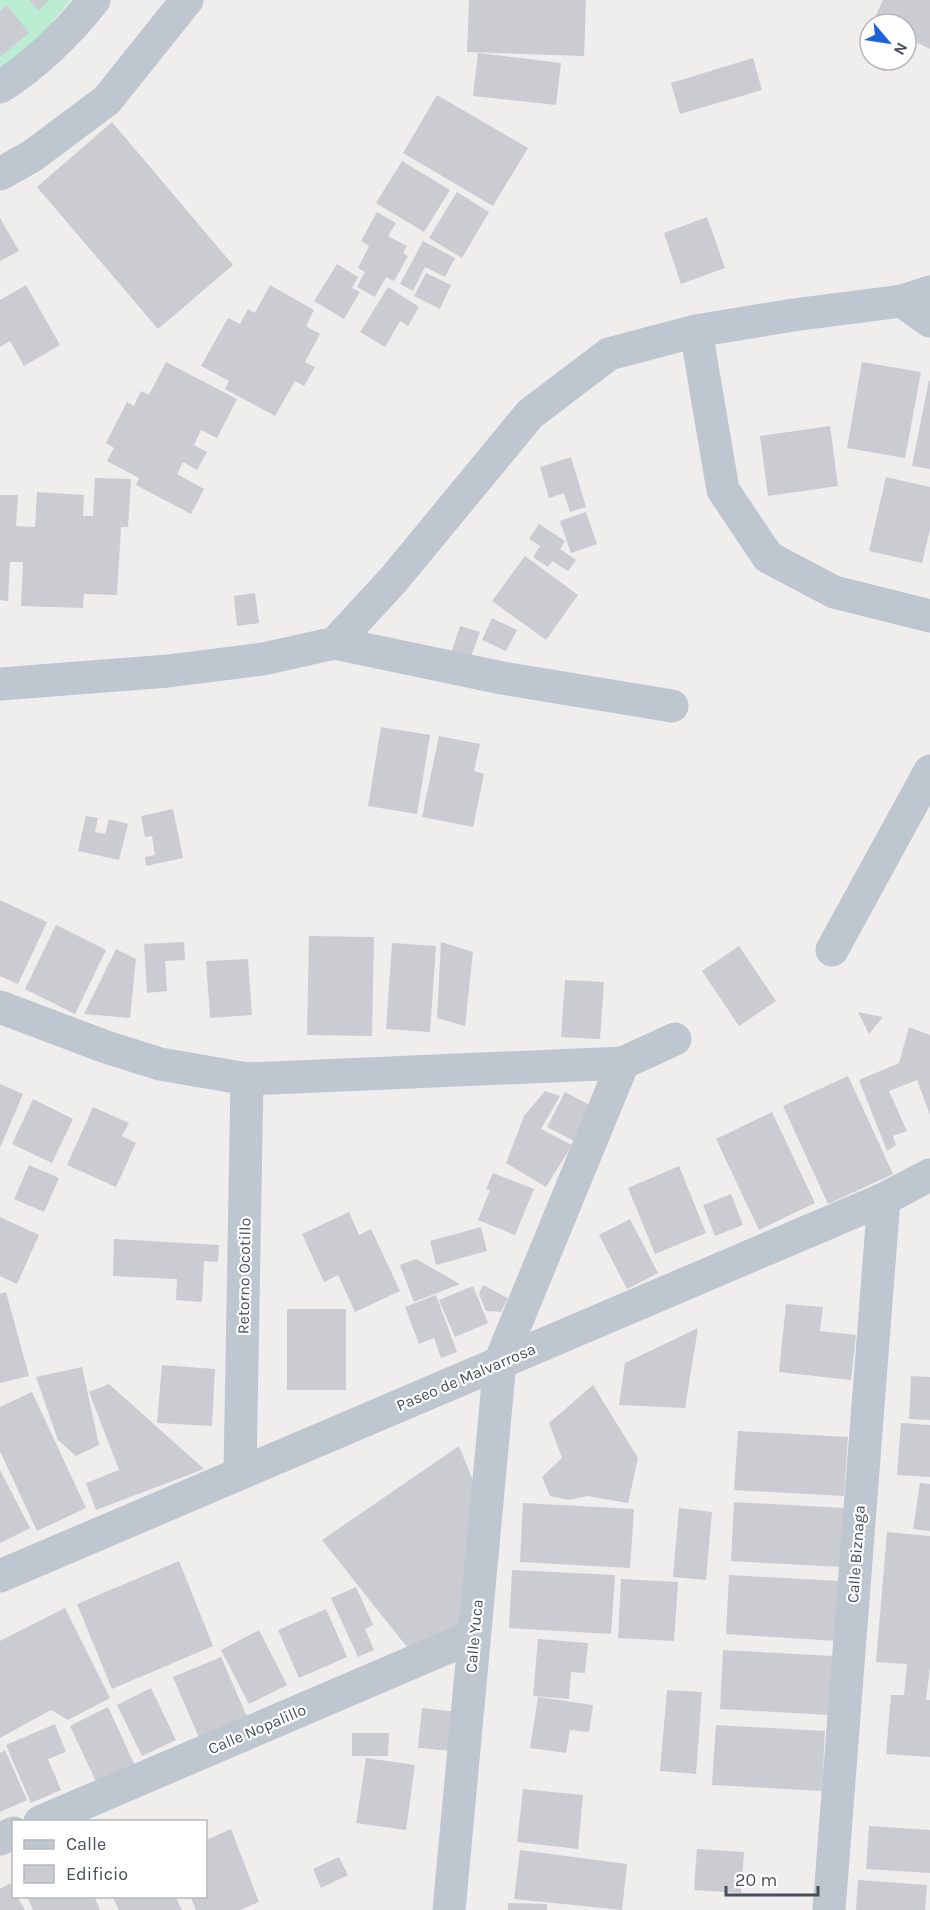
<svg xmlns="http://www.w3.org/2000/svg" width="930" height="1910" font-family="Karla,sans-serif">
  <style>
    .green { fill: #bbedd2 }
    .building { fill: #caccd2 }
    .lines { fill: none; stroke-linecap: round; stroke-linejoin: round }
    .street { stroke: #bec6cf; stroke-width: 33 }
    .labels { text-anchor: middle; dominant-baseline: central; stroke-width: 4.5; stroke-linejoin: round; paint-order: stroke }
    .street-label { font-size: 16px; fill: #464f5a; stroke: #fff }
  </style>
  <rect width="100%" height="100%" fill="#f0eded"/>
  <polygon class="green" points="0,0 71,0 36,41 0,70"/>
  <g class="building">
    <polygon points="29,0 49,0 39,11"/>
    <polygon points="469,0 586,0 584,56 467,52"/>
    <polygon points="883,0 930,0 930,49 906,37 906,24 873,22"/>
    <polygon points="7,5 29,33 0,57 0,11"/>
    <polygon points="478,53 561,63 556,105 473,96"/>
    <polygon points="753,58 762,90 680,114 671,83"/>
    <polygon points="437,95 528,148 493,206 403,153"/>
    <polygon points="112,122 233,265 158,329 37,187"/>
    <polygon points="402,161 450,190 424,232 376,203"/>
    <polygon points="457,192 489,212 462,258 429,238"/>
    <polygon points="377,212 396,223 388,236 407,246 403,253 408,256 394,281 386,277 375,297 357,287 365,272 358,268 369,246 361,241"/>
    <polygon points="707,217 725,268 681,284 664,233"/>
    <polygon points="0,218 19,251 0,261"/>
    <polygon points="423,241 455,258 445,277 425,267 413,291 400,284"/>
    <polygon points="337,264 358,277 352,288 360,292 344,319 314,301"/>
    <polygon points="426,273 451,285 440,309 414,296"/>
    <polygon points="26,285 60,345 24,366 10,341 0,347 0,300"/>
    <polygon points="270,285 314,310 306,326 320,334 305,362 315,367 304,386 295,381 275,416 225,389 229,381 201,366 228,318 240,324 248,309 255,313"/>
    <polygon points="388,287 419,307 408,326 400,321 385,347 360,332"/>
    <polygon points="166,362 237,399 217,438 201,430 194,445 207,452 197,470 183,462 177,474 204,489 191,514 136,485 139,478 107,461 114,448 106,443 127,402 134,406 141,391 149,395"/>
    <polygon points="862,362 921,372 905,458 847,448"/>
    <polygon points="929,380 930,381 930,469 912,466"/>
    <polygon points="830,426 838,486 768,496 760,436"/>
    <polygon points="571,457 586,507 570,512 564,493 549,498 540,467"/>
    <polygon points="886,477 930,487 930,529 922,563 869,551"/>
    <polygon points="95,478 131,479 128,527 121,527 117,595 84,594 83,608 21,606 23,562 10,562 8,601 0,600 0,495 18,495 16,526 35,527 37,492 84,495 83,516 93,516"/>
    <polygon points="586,512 597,544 571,553 560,521"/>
    <polygon points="539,524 565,541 560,549 576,560 568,571 552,561 548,567 533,557 540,546 529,539"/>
    <polygon points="525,556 578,595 546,640 492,601"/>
    <polygon points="255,593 259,623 237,626 234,596"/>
    <polygon points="492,618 517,630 506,651 482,640"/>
    <polygon points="460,626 480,632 469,662 450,656"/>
    <polygon points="381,727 430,735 417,814 368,806"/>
    <polygon points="439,736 480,744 474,771 484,774 473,827 422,817"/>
    <polygon points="173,809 183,858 146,866 145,857 155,855 152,836 145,837 141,816"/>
    <polygon points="86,816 98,818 95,832 105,834 109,819 128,824 119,860 78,851"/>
    <polygon points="0,900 47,922 18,984 0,976"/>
    <polygon points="56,925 106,950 75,1014 25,989"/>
    <polygon points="309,936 374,937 372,1036 307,1035"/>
    <polygon points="184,942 185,960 165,961 167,991 147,993 144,944"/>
    <polygon points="441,942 473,952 465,1026 437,1018"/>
    <polygon points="392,943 436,946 430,1032 386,1029"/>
    <polygon points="739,946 776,1001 739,1026 702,971"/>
    <polygon points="116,949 136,959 130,1018 84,1014"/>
    <polygon points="248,959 252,1015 210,1018 206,961"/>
    <polygon points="565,980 604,982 600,1039 561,1037"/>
    <polygon points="858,1012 883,1017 869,1034"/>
    <polygon points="909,1027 930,1035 930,1115 917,1080 889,1091 907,1131 893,1136 896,1145 887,1151 859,1080 899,1063"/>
    <polygon points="848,1076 893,1174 828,1204 783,1106"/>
    <polygon points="0,1084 23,1094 0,1148"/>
    <polygon points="545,1091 560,1096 541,1129 572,1145 546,1187 506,1163 524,1116"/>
    <polygon points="565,1092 593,1107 574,1141 547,1127"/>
    <polygon points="33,1099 73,1119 52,1163 12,1144"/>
    <polygon points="93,1107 129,1123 122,1136 136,1143 116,1187 67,1165"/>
    <polygon points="772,1112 815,1203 759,1230 716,1139"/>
    <polygon points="29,1165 59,1178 44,1212 14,1199"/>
    <polygon points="679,1166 706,1233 655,1254 628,1188"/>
    <polygon points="493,1173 534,1189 515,1235 478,1220 490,1190 486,1189"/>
    <polygon points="731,1194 743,1225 715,1236 703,1205"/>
    <polygon points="349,1212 359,1235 371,1229 400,1291 355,1312 338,1275 324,1282 302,1234"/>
    <polygon points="0,1217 39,1235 17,1284 0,1276"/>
    <polygon points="630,1219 658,1273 627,1289 599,1235"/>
    <polygon points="481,1227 487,1251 436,1265 430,1241"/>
    <polygon points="114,1239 219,1245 218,1262 204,1261 202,1302 176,1300 177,1279 113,1276"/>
    <polygon points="416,1259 460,1284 414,1302 400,1265"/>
    <polygon points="483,1285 508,1298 501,1312 486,1311 479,1294"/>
    <polygon points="473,1286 488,1323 455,1337 439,1300"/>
    <polygon points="6,1292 29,1376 0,1383 0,1294"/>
    <polygon points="436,1295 457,1352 441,1358 434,1338 419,1344 405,1307"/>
    <polygon points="786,1304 823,1307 820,1331 856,1335 851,1380 779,1372"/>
    <rect x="287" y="1309" width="59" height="81"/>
    <polygon points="698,1328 685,1408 619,1405 625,1363"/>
    <polygon points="162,1365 215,1369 212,1426 157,1423"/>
    <polygon points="82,1367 99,1445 76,1456 58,1440 36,1377"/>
    <polygon points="911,1376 930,1377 930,1420 909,1419"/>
    <polygon points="109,1384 204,1469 96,1510 86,1483 119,1470 89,1392"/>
    <polygon points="593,1385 638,1458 628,1503 587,1496 569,1500 550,1496 542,1477 562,1458 549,1423"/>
    <polygon points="32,1392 86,1508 37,1531 0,1451 0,1407"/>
    <polygon points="901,1423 930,1425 930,1477 897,1475"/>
    <polygon points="738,1431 848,1437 844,1496 734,1490"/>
    <polygon points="459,1446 479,1495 467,1634 414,1656 322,1540"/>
    <polygon points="0,1470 30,1528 0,1543"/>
    <polygon points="920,1483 930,1484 930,1531 913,1529"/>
    <polygon points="734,1502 844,1508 841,1567 731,1561"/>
    <polygon points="523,1503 634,1509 630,1568 520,1562"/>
    <polygon points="679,1508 712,1512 706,1580 673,1577"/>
    <polygon points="887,1532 930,1536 930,1666 926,1700 930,1700 930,1757 886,1754 891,1695 904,1695 907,1664 876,1662"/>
    <polygon points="179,1561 213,1646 112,1689 77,1604"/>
    <polygon points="512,1570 615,1575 611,1634 509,1628"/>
    <polygon points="729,1575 840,1581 836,1641 726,1634"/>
    <polygon points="621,1579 678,1582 674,1641 618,1638"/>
    <polygon points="356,1587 373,1625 365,1629 374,1650 358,1657 331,1598"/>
    <polygon points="65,1608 110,1698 68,1720 51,1710 0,1738 0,1641"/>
    <polygon points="326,1609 347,1657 299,1678 278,1630"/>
    <polygon points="259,1630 287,1685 249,1704 221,1650"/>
    <polygon points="538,1639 588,1643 585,1673 571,1672 569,1699 533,1696"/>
    <polygon points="723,1650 833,1656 829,1715 720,1709"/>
    <polygon points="221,1657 251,1726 203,1747 173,1677"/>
    <polygon points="151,1688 176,1740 142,1756 117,1705"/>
    <polygon points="667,1690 702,1692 696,1774 660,1771"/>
    <polygon points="538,1697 593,1705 589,1732 570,1730 566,1753 530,1748"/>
    <polygon points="108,1707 138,1772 100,1790 70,1726"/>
    <polygon points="422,1708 457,1712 452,1751 418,1748"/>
    <polygon points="55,1724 66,1752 48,1759 61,1790 31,1803 6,1745"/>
    <polygon points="716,1725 825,1731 822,1791 712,1785"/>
    <polygon points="352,1733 389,1733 388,1756 352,1756"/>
    <polygon points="5,1750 27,1800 0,1812 0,1753"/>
    <polygon points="366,1758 415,1765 406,1830 356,1823"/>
    <polygon points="523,1789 583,1795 578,1849 517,1842"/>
    <polygon points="869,1826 930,1830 930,1873 866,1869"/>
    <polygon points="231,1829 259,1902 240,1910 196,1910 190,1896 206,1896 206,1840"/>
    <polygon points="697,1849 744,1852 741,1893 694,1890"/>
    <polygon points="520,1850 627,1864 622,1910 514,1899"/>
    <polygon points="339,1857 348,1875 321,1888 313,1869"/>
    <polygon points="858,1880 927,1885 925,1910 856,1910"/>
    <polygon points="10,1883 14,1896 17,1896 25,1910 0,1910 0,1889"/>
    <polygon points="27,1896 94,1896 100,1910 33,1910"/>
    <polygon points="112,1896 175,1896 182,1910 119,1910"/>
    <polygon points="508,1903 547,1904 547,1910 508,1910"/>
  </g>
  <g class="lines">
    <g class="street">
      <path d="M0,87C34,66 69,32 94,0"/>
      <polyline points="0,174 32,156 107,100 187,0"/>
      <polyline points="902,301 930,321"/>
      <polyline points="696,331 723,490 768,557 834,592 930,616"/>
      <polyline points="335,643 502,678 672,706"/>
      <polyline points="0,684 168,671 263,659 335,643 394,579 530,414 609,354 696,331 793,315 902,301 930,292"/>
      <polyline points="832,950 930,771"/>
      <polyline points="0,1007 106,1047 160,1064 247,1079 623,1063"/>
      <polyline points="240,1473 247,1079"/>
      <polyline points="0,1576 884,1199 930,1175"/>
      <polyline points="40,1822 474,1636"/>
      <polyline points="0,1839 14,1833"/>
      <polyline points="449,1910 500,1362 623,1063 675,1039"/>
      <polyline points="829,1910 884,1199"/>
    </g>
  </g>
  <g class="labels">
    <g class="street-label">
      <text transform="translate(244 1276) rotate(-89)">Retorno Ocotillo</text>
      <text transform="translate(466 1377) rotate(-23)">Paseo de Malvarrosa</text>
      <text transform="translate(856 1554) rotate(-86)">Calle Biznaga</text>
      <text transform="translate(474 1636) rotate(-85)">Calle Yuca</text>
      <text transform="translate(257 1729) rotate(-23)">Calle Nopalillo</text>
    </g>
  </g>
  <rect x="12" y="1820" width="195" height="78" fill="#ffffff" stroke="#b5b9bd" stroke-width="1.5"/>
  <rect x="24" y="1840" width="30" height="9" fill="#bec6cf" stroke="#b5b9bd" stroke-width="1.5"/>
  <text x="66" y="1850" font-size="18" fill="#464f5a">Calle</text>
  <rect x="24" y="1865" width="30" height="18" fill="#caccd2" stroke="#b5b9bd" stroke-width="1.5"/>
  <text x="66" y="1880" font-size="18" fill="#464f5a">Edificio</text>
  <g transform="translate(888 42) rotate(119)"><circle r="28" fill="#ffffff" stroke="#b5b9bd" stroke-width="1.5"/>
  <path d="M0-4.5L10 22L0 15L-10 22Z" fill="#1d62d9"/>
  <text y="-9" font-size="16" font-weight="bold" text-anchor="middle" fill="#464f5a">N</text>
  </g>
  <path d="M726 1886v9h92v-9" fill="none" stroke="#464f5a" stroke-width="3"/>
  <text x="735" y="1886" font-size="18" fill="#464f5a" stroke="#ffffff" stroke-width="4.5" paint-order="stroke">20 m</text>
</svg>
